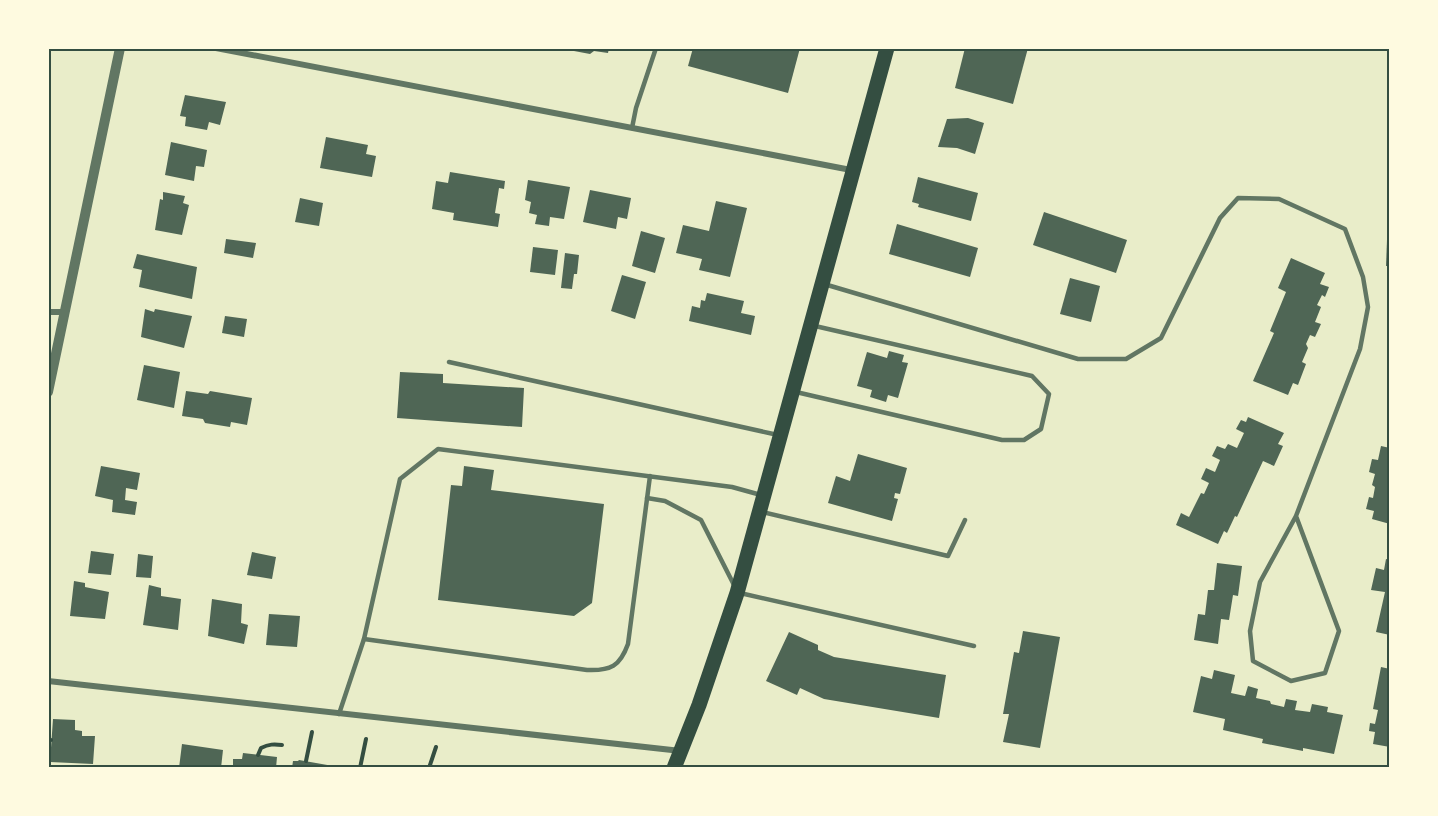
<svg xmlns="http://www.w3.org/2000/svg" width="1438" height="816" font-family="'PT Serif',serif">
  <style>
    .building { fill: #4f6655 }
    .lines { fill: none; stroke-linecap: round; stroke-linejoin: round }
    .path { stroke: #344e41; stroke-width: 4 }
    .service { stroke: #617663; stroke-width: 4.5 }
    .minor { stroke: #617663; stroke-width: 6 }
    .tertiary { stroke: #617663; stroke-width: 10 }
    .primary { stroke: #344e41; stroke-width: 15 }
    .neatline { fill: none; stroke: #344e41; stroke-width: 2 }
  </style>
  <rect width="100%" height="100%" fill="#e9edc9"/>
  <g class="building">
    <polygon points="575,48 609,48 608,53 594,51 590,54 574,51"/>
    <polygon points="693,48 800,48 788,93 688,66"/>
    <polygon points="965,48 1028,48 1013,104 955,88"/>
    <polygon points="185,95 226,102 220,125 209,122 207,130 185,126 186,117 180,116"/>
    <polygon points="968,118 984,123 975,154 957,148 938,147 947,119"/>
    <polygon points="326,137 368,145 366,154 376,156 372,177 320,168"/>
    <polygon points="171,142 207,150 204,167 196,166 194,181 165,175"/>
    <polygon points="450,172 505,181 504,189 499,188 495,213 500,214 498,227 453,220 454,213 432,209 436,181 448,183"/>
    <polygon points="918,177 978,193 971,221 918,207 919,204 912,202"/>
    <polygon points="528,180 570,187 564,219 550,217 549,226 535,224 537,215 529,213 531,202 525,200"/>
    <polygon points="590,190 631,198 627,219 618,217 616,229 583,222"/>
    <polygon points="163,192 185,196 183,203 189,205 182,235 155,230 160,199 163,200"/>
    <polygon points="300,198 323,203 319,226 295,222"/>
    <polygon points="716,201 747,208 730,277 699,270 702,259 676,253 683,225 709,231"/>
    <polygon points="1044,212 1127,240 1116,273 1033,245"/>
    <polygon points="897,224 978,248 970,277 889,254"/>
    <polygon points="641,231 665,238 655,273 632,266"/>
    <polygon points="226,239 256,243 253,258 224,253"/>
    <polygon points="1387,240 1390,240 1390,266 1386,266"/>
    <polygon points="533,247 558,250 555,275 530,272"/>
    <polygon points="565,253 579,255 577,274 574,274 572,289 561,288"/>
    <polygon points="137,254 197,267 192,299 139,287 142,270 133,268"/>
    <polygon points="1291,258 1325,273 1320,284 1329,287 1325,297 1322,295 1317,305 1321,307 1315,322 1321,324 1315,337 1310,335 1306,344 1308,348 1302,362 1306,364 1298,385 1293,383 1288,395 1253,381 1274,333 1270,331 1286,292 1278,288"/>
    <polygon points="622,275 646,282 635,319 611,311"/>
    <polygon points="1070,278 1100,286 1091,322 1060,314"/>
    <polygon points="707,293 744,301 741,313 755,316 751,335 689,321 692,306 700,308 701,300 705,301"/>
    <polygon points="145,309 154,312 155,309 192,316 184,348 141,337"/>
    <polygon points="225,316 247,319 244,337 222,333"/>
    <polygon points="889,351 904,355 902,362 908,363 898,398 888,395 886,402 870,397 872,390 857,386 867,352 887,358"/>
    <polygon points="144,365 180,372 174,408 137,400"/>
    <polygon points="400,372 443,374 443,383 524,388 522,427 397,418"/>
    <polygon points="186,391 208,394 210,391 252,398 247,425 231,422 230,427 205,423 203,419 182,416"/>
    <polygon points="1248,417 1284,433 1278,444 1283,446 1274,466 1263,461 1237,517 1235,516 1227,533 1224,531 1218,544 1176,525 1181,513 1189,517 1201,493 1204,494 1209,483 1201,479 1206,468 1215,472 1220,460 1212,456 1217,446 1225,449 1228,444 1237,448 1244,433 1236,429 1241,420 1246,422"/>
    <polygon points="1381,446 1390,448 1390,524 1372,519 1374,511 1366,509 1369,497 1373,498 1375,487 1372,485 1375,474 1369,472 1372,459 1378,460"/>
    <polygon points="858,454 907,468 900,494 895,493 894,498 898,499 892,521 828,503 836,476 850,481"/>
    <polygon points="101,466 140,473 137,490 126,488 125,500 137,502 135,515 112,512 113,500 95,496"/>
    <polygon points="464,466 494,470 491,490 604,504 592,603 574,616 438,600 451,485 462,486"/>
    <polygon points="91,551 114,554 111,575 88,573"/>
    <polygon points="252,552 276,557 272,579 247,575"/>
    <polygon points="138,554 153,556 151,578 136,577"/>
    <polygon points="1386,559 1390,560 1390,635 1376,632 1385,592 1371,590 1376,568 1384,570"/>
    <polygon points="1217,563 1242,566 1238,596 1233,595 1229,620 1221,619 1218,644 1194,640 1198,614 1205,615 1208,590 1214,590"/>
    <polygon points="74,581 85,583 85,587 109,592 105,619 70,616"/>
    <polygon points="149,585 161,588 161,596 181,599 178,630 143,625"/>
    <polygon points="212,599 242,604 241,623 248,625 244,644 208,636"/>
    <polygon points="269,614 300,616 297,647 266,645"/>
    <polygon points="1023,631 1060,637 1040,748 1003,742 1009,714 1003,714 1014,652 1019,653"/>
    <polygon points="789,632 818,645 818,650 834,657 946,675 939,718 824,699 800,688 797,695 766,681"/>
    <polygon points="1381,667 1390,669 1390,747 1373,744 1375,732 1369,731 1370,723 1375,724 1378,710 1373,709"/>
    <polygon points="1214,670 1235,675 1231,693 1245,696 1248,686 1258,689 1256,698 1270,701 1271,704 1284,707 1286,699 1297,701 1295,710 1310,712 1312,704 1328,707 1327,712 1343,715 1334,754 1303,748 1303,751 1262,743 1263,739 1223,730 1225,719 1193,712 1201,676 1212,679"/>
    <polygon points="53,719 75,720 75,730 82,731 82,736 95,736 93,764 50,762"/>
    <polygon points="182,744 223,750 221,768 179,768"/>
    <polygon points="243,753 277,757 276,768 233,768 233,759 242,759"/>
    <polygon points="299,760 333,766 333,768 292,768 293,761 298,761"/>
  </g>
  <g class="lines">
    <g class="path">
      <polyline points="48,740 51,740"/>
      <path d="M258,755L261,748C269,744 274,744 282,745"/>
      <polyline points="306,761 312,732"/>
      <polyline points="360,768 366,739"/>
      <polyline points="429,768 436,747"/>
    </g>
    <g class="service">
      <polyline points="632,128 636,108 656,48"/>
      <polyline points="824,284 1078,359 1126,359 1161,338 1220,218 1238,198 1279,199 1345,229 1363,277 1368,307 1360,349 1296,516 1260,582 1250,631 1253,661 1291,681 1325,673 1339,631 1296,516"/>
      <polyline points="449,362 778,435"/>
      <polyline points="796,392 1002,440 1024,440 1041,429 1049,394 1032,376 815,326"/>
      <polyline points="647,498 665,501 701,520 734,585"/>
      <polyline points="762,512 948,556 965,520"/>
      <polyline points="740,593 974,646"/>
      <path d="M364,639L587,670C611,671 620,666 628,644L650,476"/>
      <polyline points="339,714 364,639 400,479 438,449 732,487 761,495"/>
    </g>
    <g class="minor">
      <polyline points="216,48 851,170"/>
      <polyline points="48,312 64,312"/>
      <polyline points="48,681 681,751"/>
    </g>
    <polyline class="tertiary" points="48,392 120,48"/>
    <polyline class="primary" points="674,768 699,705 737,593 887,48"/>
  </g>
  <rect width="1438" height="816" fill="none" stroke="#fefae0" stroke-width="99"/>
  <rect x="50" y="50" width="1338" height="716" class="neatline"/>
</svg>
